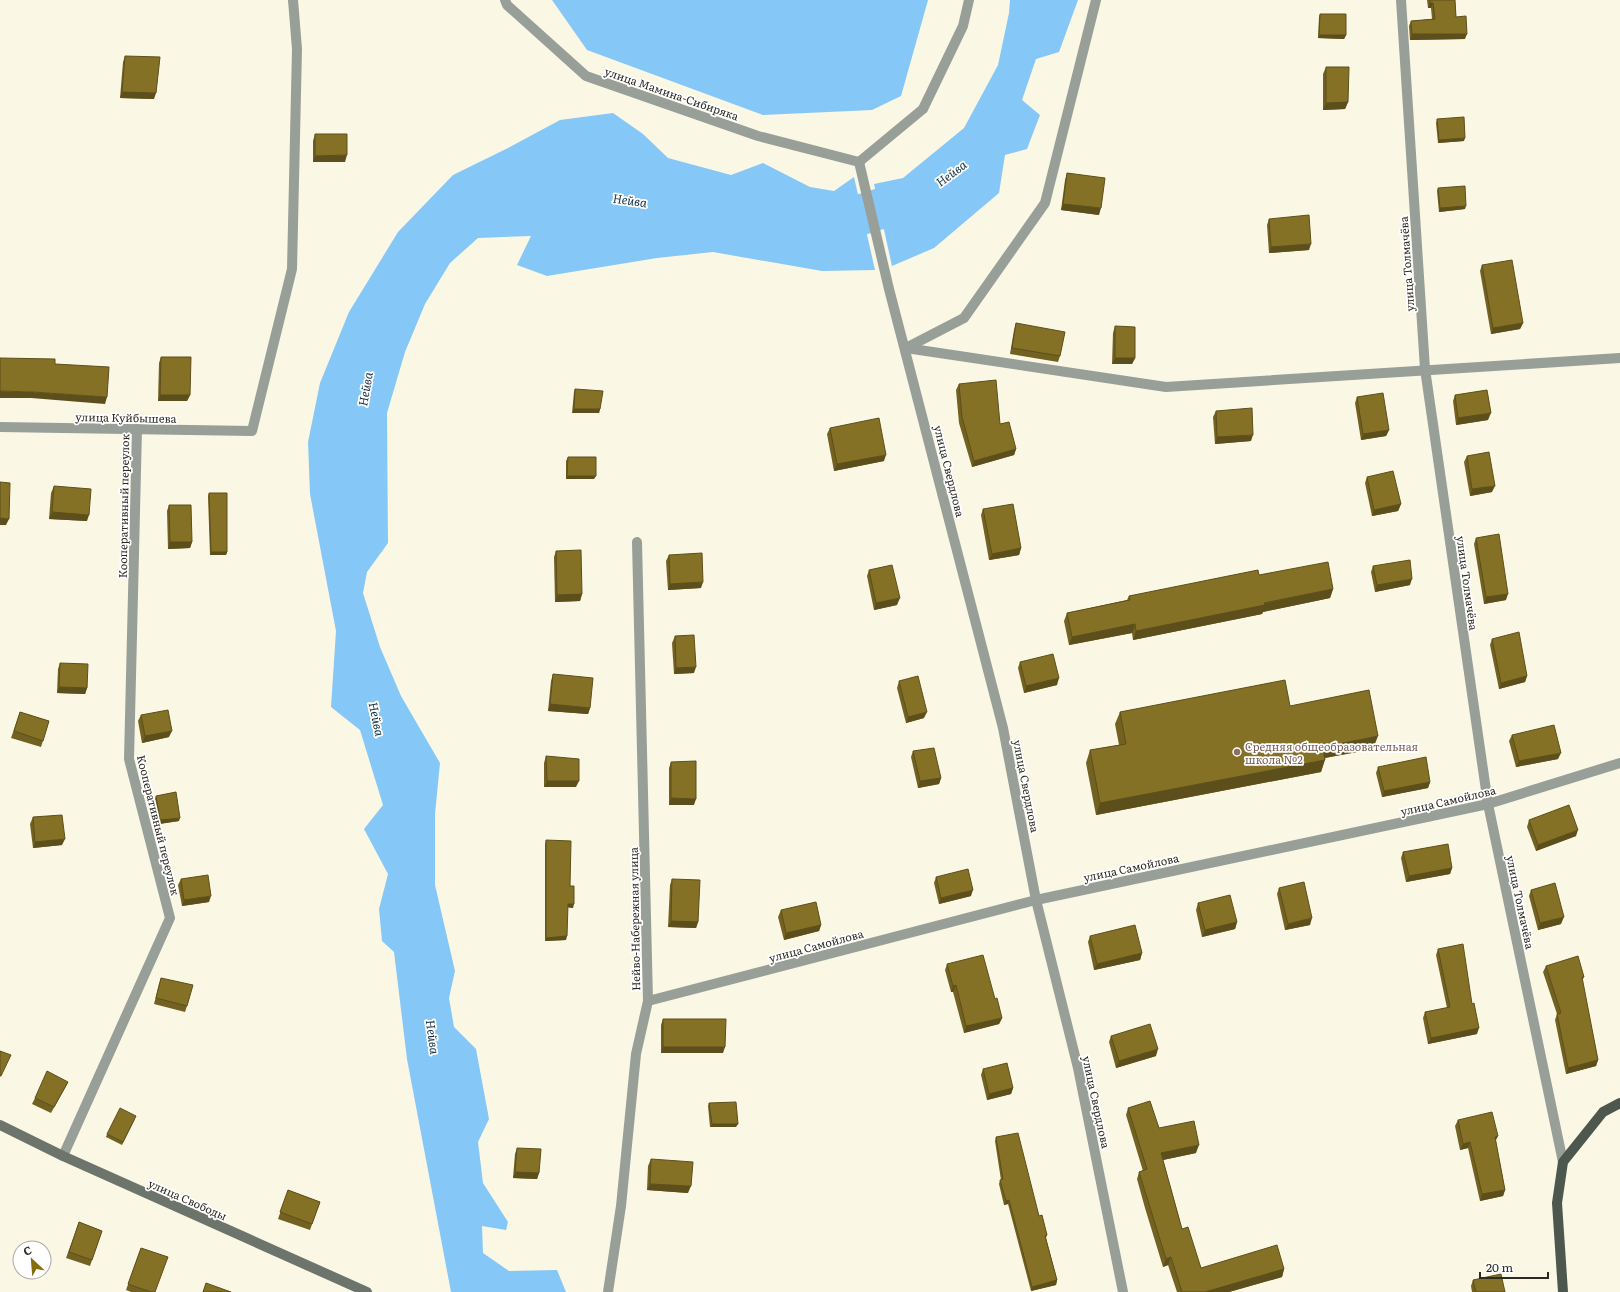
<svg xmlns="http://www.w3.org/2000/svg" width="1620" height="1292" font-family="Literata,serif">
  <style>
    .water { fill: #85c7f7 }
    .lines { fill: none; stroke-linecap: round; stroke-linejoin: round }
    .river { stroke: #85c7f7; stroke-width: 41 }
    .street { stroke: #989e98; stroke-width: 10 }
    .secondary { stroke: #6c746c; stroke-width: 10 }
    .primary { stroke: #4d574d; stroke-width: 10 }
    .wall { fill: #726121 }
    .shaded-wall { fill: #5c4f1b }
    .building { fill: #847126; stroke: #5c4f1b }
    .education-dot { fill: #8d6e63; stroke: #fff; stroke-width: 1.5 }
    .labels { text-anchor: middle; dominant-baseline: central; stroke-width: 3.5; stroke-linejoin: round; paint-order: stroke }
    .street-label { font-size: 11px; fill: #2b2923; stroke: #fff }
    .education-label { font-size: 11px; fill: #785e54; stroke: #fff; text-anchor: start }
    .water-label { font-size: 12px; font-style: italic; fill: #133044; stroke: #fff }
  </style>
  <rect width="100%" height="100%" fill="#fbf7e5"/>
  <g class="water">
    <polygon points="552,0 928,0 901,96 872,110 763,115 587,50"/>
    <polygon points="1010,0 1078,0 1059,52 1036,59 1022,100 1040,115 1027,149 1005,155 999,193 934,248 892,266 874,184 903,178 964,128 998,65 1009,13"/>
    <polygon points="613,113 643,134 668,158 731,175 763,163 810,187 834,191 854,177 875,270 822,271 713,252 657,258 547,276 517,265 531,236 478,238 450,263 425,304 405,352 387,413 388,543 367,572 363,593 380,647 401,696 440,763 435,814 435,885 455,971 449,998 454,1027 476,1049 489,1119 478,1142 483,1183 508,1222 506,1230 482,1226 483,1253 509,1271 557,1270 566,1292 451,1292 407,1059 394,952 382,941 379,909 388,874 364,829 383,805 360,730 331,707 336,631 310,494 308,442 320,383 349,312 398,232 453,175 508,148 560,120"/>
  </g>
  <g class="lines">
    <polyline class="river" points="807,224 825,226 921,196 931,189"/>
    <g class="street">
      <polyline points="505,0 507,5 586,76 758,136 859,162"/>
      <polyline points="1401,0 1425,369 1488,804 1563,1162"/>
      <polyline points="859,162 889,289 1003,728 1036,900 1078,1068 1123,1292"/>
      <polyline points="859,162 923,109 963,26 969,0"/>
      <polyline points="906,348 1166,387 1620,358"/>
      <polyline points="906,348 964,318 1045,203 1096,0"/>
      <polyline points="0,427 252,431 292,269 297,49 293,0"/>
      <polyline points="648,1001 1036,900 1488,804 1620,763"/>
      <polyline points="63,1156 170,918 129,759 137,429"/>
      <polyline points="608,1292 621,1206 636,1054 648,1001 637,542"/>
    </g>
    <polyline class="secondary" points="0,1125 63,1156 367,1292"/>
    <polyline class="primary" points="1563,1292 1557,1203 1563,1162 1603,1112 1620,1103"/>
  </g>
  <g class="wall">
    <polygon points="1427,0 1455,0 1456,17 1465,39 1410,40 1409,26 1411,21 1432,19 1431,8 1428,8"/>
    <polygon points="1320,14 1346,35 1344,39 1318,38 1319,17"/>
    <polygon points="125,56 154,99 120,98 123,62"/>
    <polygon points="1326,67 1348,102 1345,109 1323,110 1323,74"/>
    <polygon points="1437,119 1464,141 1438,143 1436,123"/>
    <polygon points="315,134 345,162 313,162 313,141"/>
    <polygon points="1067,173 1099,215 1061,210 1065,180"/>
    <polygon points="1438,188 1465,209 1439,212 1437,191"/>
    <polygon points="1269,219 1309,250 1269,253 1267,225"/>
    <polygon points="1482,265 1523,323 1520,329 1491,334 1480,271"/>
    <polygon points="1016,323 1060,356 1058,362 1010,354 1014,330"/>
    <polygon points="1115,326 1135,358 1132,364 1112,364 1113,333"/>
    <polygon points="161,357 190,395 187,401 158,401 159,363"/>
    <polygon points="959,384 1000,424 1016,449 1014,455 972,467 959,423 956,390"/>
    <polygon points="575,389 600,409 599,413 572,413 574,392"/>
    <polygon points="1455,395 1488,420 1456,425 1453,401"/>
    <polygon points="1357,397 1389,430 1386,436 1361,440 1355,403"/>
    <polygon points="1216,411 1251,441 1215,444 1213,417"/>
    <polygon points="830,428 884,461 834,471 827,434"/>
    <polygon points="1467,456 1492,492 1470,496 1464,462"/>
    <polygon points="568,457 594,479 566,479 566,461"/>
    <polygon points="1367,477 1401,504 1398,511 1372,516 1365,483"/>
    <polygon points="54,486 87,521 49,519 51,493"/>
    <polygon points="209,493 227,552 226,555 210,555 208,496"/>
    <polygon points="169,505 192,542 190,548 168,549 167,511"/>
    <polygon points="983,509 1021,548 1019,555 989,560 981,515"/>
    <polygon points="1476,538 1506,600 1484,604 1474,544"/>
    <polygon points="556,551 582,594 580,601 555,602 554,557"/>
    <polygon points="669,555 701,588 668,590 666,561"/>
    <polygon points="1373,566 1410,585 1375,592 1371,572"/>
    <polygon points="869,570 897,605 874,610 867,576"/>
    <polygon points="1259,575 1333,589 1330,598 1263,612 1262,614 1133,640 1132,633 1069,645 1064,621 1067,613 1127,600 1129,596"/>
    <polygon points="675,636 694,673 674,674 672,643"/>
    <polygon points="1492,639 1527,676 1525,682 1499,689 1490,645"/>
    <polygon points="1020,662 1057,685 1024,693 1018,668"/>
    <polygon points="60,663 87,688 85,694 57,693 58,669"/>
    <polygon points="553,674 590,708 588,714 548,711 551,681"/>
    <polygon points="899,681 924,718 906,723 897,688"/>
    <polygon points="1290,706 1373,749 1325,758 1321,772 1096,815 1086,763 1090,750 1119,745 1115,724 1120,712"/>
    <polygon points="20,712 49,721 41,747 11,738"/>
    <polygon points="141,715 169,737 142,743 138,721"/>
    <polygon points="1512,735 1558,759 1516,767 1509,741"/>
    <polygon points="913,751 941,778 939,784 918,788 911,757"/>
    <polygon points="546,756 576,787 544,787 544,763"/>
    <polygon points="671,762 694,805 669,805 669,768"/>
    <polygon points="1378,767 1430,782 1428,788 1382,797 1376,773"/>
    <polygon points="156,796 179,821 159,824 155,799"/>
    <polygon points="33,817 62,845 33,848 30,824"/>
    <polygon points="1529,820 1576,836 1536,851 1527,827"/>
    <polygon points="546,840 570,886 573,908 567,907 566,940 545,941 545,844"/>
    <polygon points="1403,852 1452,868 1450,874 1406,882 1401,858"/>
    <polygon points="936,877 971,896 939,904 934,883"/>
    <polygon points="181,879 209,902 182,906 178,885"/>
    <polygon points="672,879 698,922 696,928 668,927 670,885"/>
    <polygon points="1279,888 1310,925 1285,930 1277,894"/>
    <polygon points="1531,890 1561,924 1538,930 1529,896"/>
    <polygon points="1198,903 1237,922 1235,929 1202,937 1196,910"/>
    <polygon points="781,910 821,925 819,931 784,940 778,917"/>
    <polygon points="1090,936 1142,953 1140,960 1094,970 1088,942"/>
    <polygon points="1438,949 1477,1034 1428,1044 1423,1018 1425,1012 1447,1008 1436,955"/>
    <polygon points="947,964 1002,1018 999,1024 964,1033 953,992 951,992 945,970"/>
    <polygon points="1546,966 1584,977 1582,981 1598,1060 1596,1066 1566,1074 1555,1020 1557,1014 1543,972"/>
    <polygon points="161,978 187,1006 185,1012 154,1004 159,984"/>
    <polygon points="663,1019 723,1053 661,1053 661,1025"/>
    <polygon points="1111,1036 1156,1056 1116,1068 1109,1042"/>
    <polygon points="983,1069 1013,1088 1011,1094 987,1100 981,1075"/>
    <polygon points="68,1082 65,1088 51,1113 32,1104 35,1098"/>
    <polygon points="709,1103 736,1127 710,1127 708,1106"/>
    <polygon points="1128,1108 1196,1153 1163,1160 1182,1229 1201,1268 1284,1269 1282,1277 1229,1292 1177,1292 1168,1265 1163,1267 1145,1208 1137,1179 1139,1172 1143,1171 1126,1115"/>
    <polygon points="135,1119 122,1145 106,1137 107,1134"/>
    <polygon points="1458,1120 1496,1142 1505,1190 1503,1196 1480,1201 1468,1148 1460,1150 1455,1126"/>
    <polygon points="996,1137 1039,1216 1047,1235 1046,1238 1057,1280 1056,1285 1031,1291 1008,1204 1004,1205 999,1184 1000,1180 1001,1180 995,1141"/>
    <polygon points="517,1148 539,1173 537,1179 513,1178 515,1154"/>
    <polygon points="651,1159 688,1193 647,1190 648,1166"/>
    <polygon points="288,1190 320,1202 310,1230 278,1219"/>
    <polygon points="79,1222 102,1231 90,1266 66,1258"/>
    <polygon points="141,1248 155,1292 131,1292 126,1290"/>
    <polygon points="1473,1280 1505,1292 1472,1292 1471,1286"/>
  </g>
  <g class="shaded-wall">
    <polygon points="1430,3 1433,3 1431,8 1428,8"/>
    <polygon points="1412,34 1467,34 1465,39 1410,40"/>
    <polygon points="1319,35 1346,35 1344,39 1318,38"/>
    <polygon points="122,92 156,93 154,99 120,98"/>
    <polygon points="1348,102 1345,109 1323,110 1326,103"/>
    <polygon points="1465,138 1464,141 1438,143 1439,140"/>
    <polygon points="347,155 345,162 313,162 315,156"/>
    <polygon points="1063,204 1101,208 1099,215 1061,210"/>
    <polygon points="1466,206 1465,209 1439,212 1440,208"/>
    <polygon points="1311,244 1309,250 1269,253 1271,247"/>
    <polygon points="1523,323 1520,329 1491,334 1493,328"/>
    <polygon points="1115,358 1135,358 1132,364 1112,364"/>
    <polygon points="0,391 33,392 107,397 105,404 31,398 0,398"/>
    <polygon points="160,395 190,395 187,401 158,401"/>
    <polygon points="574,409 600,409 599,413 572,413"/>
    <polygon points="1491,413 1488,420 1456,425 1458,418"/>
    <polygon points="1389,430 1386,436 1361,440 1363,434"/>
    <polygon points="1253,435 1251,441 1215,444 1217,437"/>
    <polygon points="1016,449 1014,455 972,467 974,461"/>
    <polygon points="886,455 884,461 834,471 837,464"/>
    <polygon points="567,476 596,476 594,479 566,479"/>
    <polygon points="1495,486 1492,492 1470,496 1472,489"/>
    <polygon points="1401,504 1398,511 1372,516 1374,510"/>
    <polygon points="52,512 89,515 87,521 49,519"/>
    <polygon points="0,518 9,519 6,525 0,525"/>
    <polygon points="170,542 192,542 190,548 168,549"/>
    <polygon points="1021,548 1019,555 989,560 992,554"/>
    <polygon points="211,552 227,552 226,555 210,555"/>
    <polygon points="1412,579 1410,585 1375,592 1377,585"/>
    <polygon points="703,582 701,588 668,590 670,584"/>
    <polygon points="1333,589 1330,598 1263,612 1262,614 1133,640 1136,631"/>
    <polygon points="582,594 580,601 555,602 557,595"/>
    <polygon points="1508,594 1506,600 1484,604 1486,597"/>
    <polygon points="900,598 897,605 874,610 876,603"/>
    <polygon points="1135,624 1132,633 1069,645 1072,637"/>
    <polygon points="696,667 694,673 674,674 676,668"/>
    <polygon points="1527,676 1525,682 1499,689 1501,683"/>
    <polygon points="1059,678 1057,685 1024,693 1026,686"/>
    <polygon points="59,687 87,688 85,694 57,693"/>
    <polygon points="550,704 590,708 588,714 548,711"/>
    <polygon points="927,712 924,718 906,723 908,717"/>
    <polygon points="172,731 169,737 142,743 145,736"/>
    <polygon points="1378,736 1373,749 1319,759 1323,747"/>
    <polygon points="1561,753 1558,759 1516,767 1519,761"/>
    <polygon points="1325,760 1321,772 1096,815 1100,803"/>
    <polygon points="941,778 939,784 918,788 920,781"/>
    <polygon points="547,781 579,781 576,787 544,787"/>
    <polygon points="1430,782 1428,788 1382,797 1384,791"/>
    <polygon points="671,798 696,799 694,805 669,805"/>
    <polygon points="180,818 179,821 159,824 160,820"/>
    <polygon points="1578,830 1576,836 1536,851 1538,845"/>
    <polygon points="65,839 62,845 33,848 35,842"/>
    <polygon points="1452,868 1450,874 1406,882 1409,876"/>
    <polygon points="973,890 971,896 939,904 941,898"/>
    <polygon points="211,896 209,902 182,906 184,900"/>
    <polygon points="568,904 574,904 573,908 566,907"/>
    <polygon points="1564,917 1561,924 1538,930 1540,923"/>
    <polygon points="1312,918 1310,925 1285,930 1288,924"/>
    <polygon points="671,921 698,922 696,928 668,927"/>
    <polygon points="1237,922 1235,929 1202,937 1205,930"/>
    <polygon points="821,925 819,931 784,940 786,933"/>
    <polygon points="567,936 566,940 545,941 546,938"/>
    <polygon points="1142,953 1140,960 1094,970 1097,964"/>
    <polygon points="956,985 953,992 951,992 953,986"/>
    <polygon points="1002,1018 999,1024 964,1033 966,1026"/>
    <polygon points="1479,1028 1477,1034 1428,1044 1431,1038"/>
    <polygon points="663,1047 725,1047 723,1053 661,1053"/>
    <polygon points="1158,1049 1156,1056 1116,1068 1119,1061"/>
    <polygon points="1598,1060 1596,1066 1566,1074 1568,1068"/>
    <polygon points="1013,1088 1011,1094 987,1100 989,1094"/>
    <polygon points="712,1124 738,1124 736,1127 710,1127"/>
    <polygon points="1498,1136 1495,1142 1495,1137"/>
    <polygon points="1470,1142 1468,1148 1460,1150 1463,1144"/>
    <polygon points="1199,1145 1196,1153 1158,1161 1161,1153"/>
    <polygon points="515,1172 539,1173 537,1179 513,1178"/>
    <polygon points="650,1184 691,1186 688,1193 647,1190"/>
    <polygon points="1505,1190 1503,1196 1480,1201 1482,1194"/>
    <polygon points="1009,1200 1008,1204 1004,1205 1006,1201"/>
    <polygon points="1171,1257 1168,1265 1163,1267 1166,1259"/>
    <polygon points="1284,1269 1282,1277 1229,1292 1205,1292"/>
    <polygon points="1057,1280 1056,1285 1031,1291 1032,1287"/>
  </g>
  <g class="building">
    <polygon points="1430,0 1455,0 1456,17 1466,16 1467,34 1412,34 1411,21 1435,19 1433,3 1430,3"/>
    <polygon points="1320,14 1346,14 1346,35 1319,35"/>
    <polygon points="125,56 160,57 156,93 122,92"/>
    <polygon points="1326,67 1349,67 1348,102 1326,103"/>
    <polygon points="1464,117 1465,138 1439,140 1437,119"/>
    <polygon points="315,134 347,134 347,155 315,156"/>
    <polygon points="1067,173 1105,178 1101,208 1063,204"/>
    <polygon points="1465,186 1466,206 1440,208 1438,188"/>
    <polygon points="1309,215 1311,244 1271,247 1269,219"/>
    <polygon points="1512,260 1523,323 1493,328 1482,265"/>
    <polygon points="1016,323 1065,332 1060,356 1012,348"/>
    <polygon points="1115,326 1135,327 1135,358 1115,358"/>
    <polygon points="161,357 191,357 190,395 160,395"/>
    <polygon points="0,358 55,359 55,364 109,367 107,397 33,392 0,391"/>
    <polygon points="996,380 1000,424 1009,422 1016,449 974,461 962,417 959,384"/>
    <polygon points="575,389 603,391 600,409 574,409"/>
    <polygon points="1487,390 1491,413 1458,418 1455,395"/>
    <polygon points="1383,393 1389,430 1363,434 1357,397"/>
    <polygon points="1252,408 1253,435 1217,437 1216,411"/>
    <polygon points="879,418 886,455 837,464 830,428"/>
    <polygon points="1489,452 1495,486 1472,489 1467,456"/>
    <polygon points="568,457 596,457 596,476 567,476"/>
    <polygon points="1393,471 1401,504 1374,510 1367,477"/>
    <polygon points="0,482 10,483 9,519 0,518"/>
    <polygon points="54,486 91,489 89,515 52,512"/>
    <polygon points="209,493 227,493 227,552 211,552"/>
    <polygon points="1013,504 1021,548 992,554 983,509"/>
    <polygon points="169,505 191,505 192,542 170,542"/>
    <polygon points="1499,534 1508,594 1486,597 1476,538"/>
    <polygon points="581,550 582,594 557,595 556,551"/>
    <polygon points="702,553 703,582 670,584 669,555"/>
    <polygon points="1410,560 1412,579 1377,585 1373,566"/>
    <polygon points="1328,562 1333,589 1264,603 1265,605 1136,631 1135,624 1072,637 1067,613 1130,600 1129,596 1258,570 1259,575"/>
    <polygon points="892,565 900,598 876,603 869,570"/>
    <polygon points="1519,632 1527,676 1501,683 1492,639"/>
    <polygon points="694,635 696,667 676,668 675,636"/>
    <polygon points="1053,654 1059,678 1026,686 1020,662"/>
    <polygon points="60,663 88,664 87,688 59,687"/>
    <polygon points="553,674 593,678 590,708 550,704"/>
    <polygon points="918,676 927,712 908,717 899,681"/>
    <polygon points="1285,680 1290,706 1369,690 1378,736 1323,747 1325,760 1100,803 1090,750 1126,744 1120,712"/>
    <polygon points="168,710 172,731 145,736 141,715"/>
    <polygon points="20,712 49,721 43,741 14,731"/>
    <polygon points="1554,725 1561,753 1519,761 1512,735"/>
    <polygon points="934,748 941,778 920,781 913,751"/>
    <polygon points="546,756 579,759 579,781 547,781"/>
    <polygon points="1426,757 1430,782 1384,791 1378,767"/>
    <polygon points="696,761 696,799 671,798 671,762"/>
    <polygon points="176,792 180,818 160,820 156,796"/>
    <polygon points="1569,805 1578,830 1538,845 1529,820"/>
    <polygon points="62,815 65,839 35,842 33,817"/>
    <polygon points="546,840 571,841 570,886 574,886 574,904 568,904 567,936 546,938"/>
    <polygon points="1448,844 1452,868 1409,876 1403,852"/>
    <polygon points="968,869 973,890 941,898 936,877"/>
    <polygon points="208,875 211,896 184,900 181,879"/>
    <polygon points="672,879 700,880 698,922 671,921"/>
    <polygon points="1304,882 1312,918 1288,924 1279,888"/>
    <polygon points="1555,883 1564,917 1540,923 1531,890"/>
    <polygon points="1230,895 1237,922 1205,930 1198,903"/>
    <polygon points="816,902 821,925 786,933 781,910"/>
    <polygon points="1135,925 1142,953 1097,964 1090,936"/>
    <polygon points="1463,944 1472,1004 1474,1003 1479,1028 1431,1038 1425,1012 1450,1007 1438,949"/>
    <polygon points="983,955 995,999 997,998 1002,1018 966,1026 956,985 953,986 947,964"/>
    <polygon points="1578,956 1584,977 1582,977 1598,1060 1568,1068 1557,1014 1561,1013 1546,966"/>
    <polygon points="161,978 193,985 187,1006 156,998"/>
    <polygon points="663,1019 726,1019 725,1047 663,1047"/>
    <polygon points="1150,1024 1158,1049 1119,1061 1111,1036"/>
    <polygon points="0,1051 11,1055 1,1076 0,1076"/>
    <polygon points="1007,1063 1013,1088 989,1094 983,1069"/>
    <polygon points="47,1071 68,1082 54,1107 35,1098"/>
    <polygon points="1150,1101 1159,1128 1194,1121 1199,1145 1161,1153 1182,1229 1188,1227 1201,1268 1277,1245 1284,1269 1205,1292 1182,1292 1171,1257 1166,1259 1139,1172 1147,1169 1128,1108"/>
    <polygon points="736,1102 738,1124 712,1124 709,1103"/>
    <polygon points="120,1108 136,1116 123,1142 107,1134"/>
    <polygon points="1492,1112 1498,1136 1495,1137 1505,1190 1482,1194 1470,1142 1463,1144 1458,1120"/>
    <polygon points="1018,1133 1039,1216 1042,1215 1047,1235 1045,1236 1057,1280 1032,1287 1009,1200 1006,1201 1000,1180 1003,1179 996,1137"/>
    <polygon points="517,1148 541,1149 539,1173 515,1172"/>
    <polygon points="651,1159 693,1162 691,1186 650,1184"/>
    <polygon points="288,1190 320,1202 312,1224 280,1212"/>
    <polygon points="79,1222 102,1231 92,1260 69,1252"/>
    <polygon points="141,1248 168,1257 155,1292 151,1292 128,1284"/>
    <polygon points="1501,1274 1505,1292 1476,1292 1473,1280"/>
    <polygon points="206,1283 231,1292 203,1292"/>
  </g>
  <circle class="education-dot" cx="1237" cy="752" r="4"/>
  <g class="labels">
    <g class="street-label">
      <text transform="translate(672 93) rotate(19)">улица Мамина-Сибиряка</text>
      <text transform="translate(1406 264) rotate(-94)">улица Толмачёва</text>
      <text transform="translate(126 417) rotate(1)">улица Куйбышева</text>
      <text transform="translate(950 471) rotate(76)">улица Свердлова</text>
      <text transform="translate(123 506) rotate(-89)">Кооперативный переулок</text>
      <text transform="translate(1468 583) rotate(82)">улица Толмачёва</text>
      <text transform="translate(1027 786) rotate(79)">улица Свердлова</text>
      <text transform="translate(1448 800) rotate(-13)">улица Самойлова</text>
      <text transform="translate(159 825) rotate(76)">Кооперативный переулок</text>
      <text transform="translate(1131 867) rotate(-12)">улица Самойлова</text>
      <text transform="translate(1521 902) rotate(78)">улица Толмачёва</text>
      <text transform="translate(634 919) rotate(-91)">Нейво-Набережная улица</text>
      <text transform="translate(816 945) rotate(-15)">улица Самойлова</text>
      <text transform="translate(1097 1102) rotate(78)">улица Свердлова</text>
      <text transform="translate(188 1199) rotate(24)">улица Свободы</text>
    </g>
    <g class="education-label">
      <text x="1245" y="746">Средняя общеобразовательная<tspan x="1245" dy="13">школа №2</tspan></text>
    </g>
    <g class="water-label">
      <text transform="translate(951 173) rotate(-37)">Нейва</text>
      <text transform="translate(630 200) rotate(8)">Нейва</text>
      <text transform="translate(365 389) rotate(-80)">Нейва</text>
      <text transform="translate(377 719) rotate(78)">Нейва</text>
      <text transform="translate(433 1037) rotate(82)">Нейва</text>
    </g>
  </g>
  <g transform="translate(32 1260) rotate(334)"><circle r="19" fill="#ffffff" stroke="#aaa9a7"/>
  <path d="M0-3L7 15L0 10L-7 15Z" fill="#846d0a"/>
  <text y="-6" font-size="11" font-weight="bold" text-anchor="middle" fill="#2b2923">С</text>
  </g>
  <path d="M1480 1272v6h68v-6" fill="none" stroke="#2b2923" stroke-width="2"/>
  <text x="1486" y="1272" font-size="12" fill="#2b2923" stroke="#ffffff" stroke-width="3" paint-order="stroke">20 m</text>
</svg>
